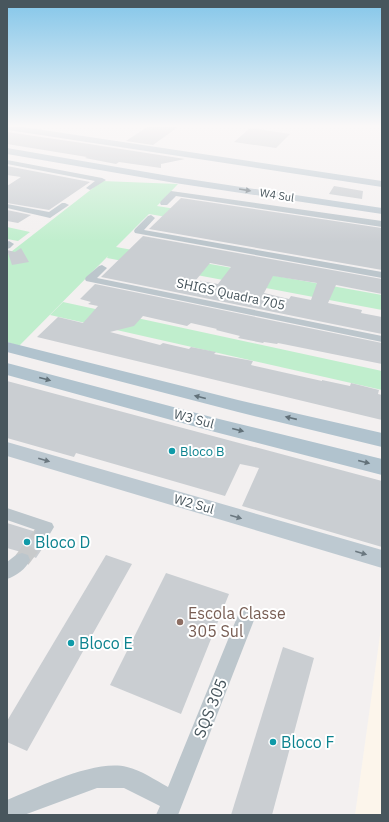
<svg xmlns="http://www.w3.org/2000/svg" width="389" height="822" font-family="'IBM Plex Sans',sans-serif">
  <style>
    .commercial { fill: #fcf5eb }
    .green { fill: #c0eecd }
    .building { fill: #caced2; fill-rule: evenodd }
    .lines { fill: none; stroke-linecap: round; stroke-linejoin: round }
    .street-tunnel { stroke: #c8cacb; stroke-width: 16; stroke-dasharray: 16 8; stroke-linecap: butt }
    .street { fill: #bcc6cc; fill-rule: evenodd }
    .secondary { fill: #bdc9d1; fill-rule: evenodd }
    .primary { fill: #b1c3ce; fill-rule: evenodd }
    .oneway { fill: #6b7880 }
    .oneway2 { fill: #627179 }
    .culture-dot { fill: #0f9aa8; stroke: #fff; stroke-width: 1.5 }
    .education-dot { fill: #8d6e63; stroke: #fff; stroke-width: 1.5 }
    .labels { text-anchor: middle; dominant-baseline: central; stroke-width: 4; stroke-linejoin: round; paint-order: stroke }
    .far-street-label { font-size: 11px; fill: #48565d; stroke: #fff }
    .street-label { font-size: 13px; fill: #48565d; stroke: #fff }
    .culture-label { font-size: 13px; fill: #0d838f; stroke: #fff; text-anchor: start }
    .near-culture-label { font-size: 16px; fill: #0d838f; stroke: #fff; text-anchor: start }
    .near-education-label { font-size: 16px; fill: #785e54; stroke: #fff; text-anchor: start }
    .near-street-label { font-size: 16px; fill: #48565d; stroke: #fff }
  </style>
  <rect width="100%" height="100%" fill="#f3f0f0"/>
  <polygon class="commercial" points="382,621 382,815 355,815"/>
  <g class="green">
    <polygon points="102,181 178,184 157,206 382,242 382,254 149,214 116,247 382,295 382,310 107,258 108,256 19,346 7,342 7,255"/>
    <polygon points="7,227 30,232 18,241 7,239"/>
    <polygon points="63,302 382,371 382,390 50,315"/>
  </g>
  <g class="building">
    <polygon points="147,127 178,127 153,145 126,141"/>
    <polygon points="250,128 290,134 276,148 234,142"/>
    <polygon points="7,132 89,144 185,159 161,164 161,168 119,162 116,164 85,158 87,157 7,144"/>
    <polygon points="7,166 90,182 49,210 7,203 7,186 21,177 7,175"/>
    <polygon points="334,186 363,191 362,199 329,194"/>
    <polygon points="181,198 382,228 382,270 149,229"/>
    <polygon points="7,210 31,215 18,223 7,221"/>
    <path d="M143,236L382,279V294L336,285L328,303L362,310L361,313L382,317V334L101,277ZM210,263L231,267L218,284L196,280ZM273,276L317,283L311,300L291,296L289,299L264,293Z"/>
    <polygon points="21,248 29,262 12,265 7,250 15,252"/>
    <polygon points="95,284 382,343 382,364 278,343 277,344 264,342 263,343 238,338 240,336 216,330 217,329 191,323 187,326 143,316 134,326 110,332 160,345 163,343 189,349 191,347 216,352 214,354 253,361 251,365 322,381 322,380 350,386 351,383 379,390 378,394 382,395 382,420 37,337 58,317 83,323 98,306 88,304 91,302 80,299"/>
    <polygon points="7,381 382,481 382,547 242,506 259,468 240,464 225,496 76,453 74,457 7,438"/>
    <polygon points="7,523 33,531 33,534 36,538 42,540 50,537 36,558 28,554 7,548"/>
    <polygon points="106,555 132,564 27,751 7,742 7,721"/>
    <polygon points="166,573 229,594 181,714 110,685"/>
    <polygon points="283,647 314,658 272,815 231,815"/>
  </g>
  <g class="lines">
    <polyline class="street-tunnel" points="22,560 42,533"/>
    <g class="street">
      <polygon points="7,160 102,178 106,180 90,190 86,188 95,181 7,164"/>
      <polygon points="171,191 382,221 382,227 176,196 167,205 161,205 160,203 161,201"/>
      <polygon points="62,203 65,203 69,205 50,218 7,208 7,204 49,212"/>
      <polygon points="151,215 155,218 144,230 382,272 382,278 135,233 134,231 135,229 148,216"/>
      <polygon points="9,241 14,244 10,248 7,249 7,242"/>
      <polygon points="102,265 107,268 97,278 382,336 382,342 86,281 85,279 86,277 99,266"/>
      <polygon points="7,508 52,523 54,527 48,537 42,539 36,537 34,533 36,530 7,520"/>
      <path d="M22,553L28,555L30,560C26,569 16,576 7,579V562L16,555Z"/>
      <path d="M247,607L253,609L256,615L178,815H156L160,806L124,788H97L24,815H7V800C38,788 94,759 127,767C141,770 155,780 168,787L238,615L241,609Z"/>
    </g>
    <g class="secondary">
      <polygon points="7,127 23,127 382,181 382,187 8,130"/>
      <polygon points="7,148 175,177 382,208 382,214 175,183 7,154"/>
      <polygon points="7,442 382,550 382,568 7,456"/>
    </g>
    <g class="primary">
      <polygon points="7,342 238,400 382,433 382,447 238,412 7,352"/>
      <polygon points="7,363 215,418 382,459 382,475 215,432 7,375"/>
    </g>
  </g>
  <defs><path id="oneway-solid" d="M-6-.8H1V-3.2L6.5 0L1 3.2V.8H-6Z"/></defs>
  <g class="oneway">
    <use href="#oneway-solid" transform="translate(245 190) rotate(9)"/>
    <use href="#oneway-solid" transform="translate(44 460) rotate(16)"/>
    <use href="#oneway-solid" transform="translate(236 517) rotate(16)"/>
    <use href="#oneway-solid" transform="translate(361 553) rotate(16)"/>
  </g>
  <g class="oneway2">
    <use href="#oneway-solid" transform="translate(45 379) rotate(15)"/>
    <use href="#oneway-solid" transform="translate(200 397) rotate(-166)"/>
    <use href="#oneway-solid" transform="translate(291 418) rotate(-167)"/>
    <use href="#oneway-solid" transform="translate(238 430) rotate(14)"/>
    <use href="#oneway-solid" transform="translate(364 462) rotate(14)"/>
  </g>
  <linearGradient id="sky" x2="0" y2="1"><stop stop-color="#84c6e9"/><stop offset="0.52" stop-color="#faf8f8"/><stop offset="1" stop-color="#faf8f8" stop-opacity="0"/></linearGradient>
  <rect width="389" height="242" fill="url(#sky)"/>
  <g class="culture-dot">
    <circle cx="172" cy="451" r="4"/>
    <circle cx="27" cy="542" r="4"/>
    <circle cx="71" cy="643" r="4"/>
    <circle cx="273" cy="742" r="4"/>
  </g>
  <circle class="education-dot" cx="180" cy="622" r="4"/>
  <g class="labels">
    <g class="far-street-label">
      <text transform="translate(277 195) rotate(9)">W4 Sul</text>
    </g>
    <g class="street-label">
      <text transform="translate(231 294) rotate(12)">SHIGS Quadra 705</text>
      <text transform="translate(194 419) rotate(15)">W3 Sul</text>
      <text transform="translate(194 504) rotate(16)">W2 Sul</text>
    </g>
    <g class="culture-label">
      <text x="180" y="451">Bloco B</text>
    </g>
    <g class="near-culture-label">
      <text x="35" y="542">Bloco D</text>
      <text x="79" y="643">Bloco E</text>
      <text x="281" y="742">Bloco F</text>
    </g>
    <g class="near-education-label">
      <text x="188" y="613">Escola Classe<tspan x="188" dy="18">305 Sul</tspan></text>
    </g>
    <g class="near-street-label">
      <text transform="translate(210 708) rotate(-68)">SQS 305</text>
    </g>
  </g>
  <rect width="389" height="822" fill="none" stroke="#48565d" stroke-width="16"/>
</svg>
